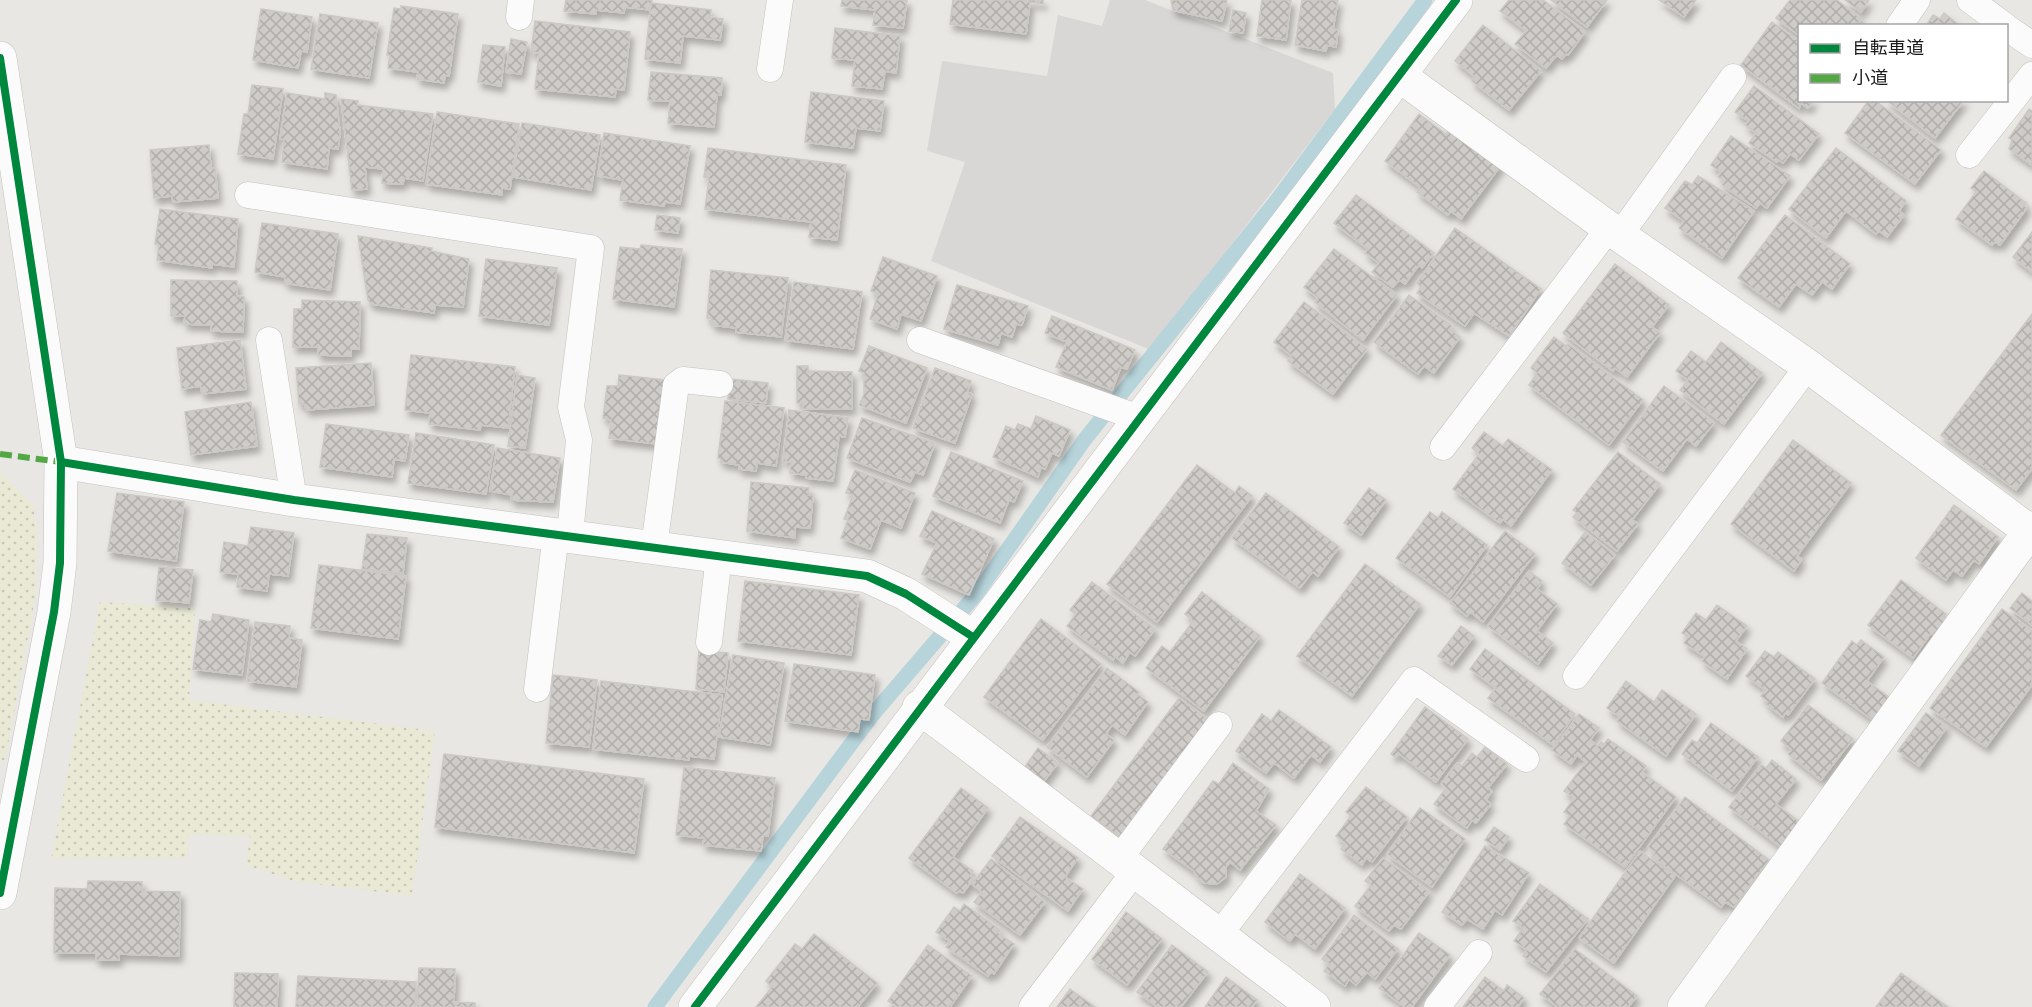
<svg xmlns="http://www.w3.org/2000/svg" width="2032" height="1007" font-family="'Source Sans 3','Noto Sans JP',sans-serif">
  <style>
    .residential { fill: #d8d7d5 }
    .farmland { fill: url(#farmland-dots) }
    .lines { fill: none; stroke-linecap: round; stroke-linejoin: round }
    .stream { stroke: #b7d4db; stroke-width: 15 }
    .building { fill: url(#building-cross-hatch); stroke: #ccc9c5; stroke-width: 1.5; filter: url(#shadow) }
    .service-casing { stroke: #c2c1bf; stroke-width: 27 }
    .minor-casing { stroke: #c2c1bf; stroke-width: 34 }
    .tertiary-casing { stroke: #c2c1bf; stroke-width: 34 }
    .service { stroke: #fcfbfb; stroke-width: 26 }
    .minor { stroke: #fcfbfb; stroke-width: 33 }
    .tertiary { stroke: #fcfbfb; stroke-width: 33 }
    .quiet { stroke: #52a943; stroke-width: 6; stroke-dasharray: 12 6; stroke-linecap: butt }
    .cycleway-casing { stroke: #fff; stroke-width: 11 }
    .cycleway { stroke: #00873e; stroke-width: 8 }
  </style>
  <defs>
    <pattern id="farmland-dots" width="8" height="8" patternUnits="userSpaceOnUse" patternTransform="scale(1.5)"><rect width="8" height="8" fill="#e9e9d6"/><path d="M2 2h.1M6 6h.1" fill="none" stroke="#c7c7b7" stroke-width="1.8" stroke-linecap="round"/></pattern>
    <pattern id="building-cross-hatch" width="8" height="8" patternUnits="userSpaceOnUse" patternTransform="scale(1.5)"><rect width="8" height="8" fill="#cecbc8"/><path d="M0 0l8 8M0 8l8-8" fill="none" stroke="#b0aeab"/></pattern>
    <filter id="shadow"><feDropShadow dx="3.5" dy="6" stdDeviation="3" flood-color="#0004"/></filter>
  </defs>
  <rect width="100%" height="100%" fill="#e9e7e3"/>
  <polygon class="residential" points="1110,0 1145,0 1333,73 1335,109 1151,350 931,261 965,162 927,151 942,61 1047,76 1058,15 1102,26"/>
  <g class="farmland">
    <polygon points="0,471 33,505 37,532 36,594 5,761 0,759"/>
    <polygon points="100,602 195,608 189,700 435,731 412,896 293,881 246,865 250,836 188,835 188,858 51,859"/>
  </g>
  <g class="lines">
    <polyline class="stream" points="655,1007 874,713 977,593 1085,439 1277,200 1425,0"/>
  </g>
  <g class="building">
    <polygon points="566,0 652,0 651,10 625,7 624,13 596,10 596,14 564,11"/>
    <polygon points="842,0 907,0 903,28 873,25 875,10 841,6"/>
    <polygon points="953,0 1043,0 1043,4 1030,2 1026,34 950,24"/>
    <polygon points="1171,0 1227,0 1222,21 1173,10"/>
    <polygon points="1262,0 1291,0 1286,40 1257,36"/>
    <polygon points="1302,0 1338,0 1333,29 1338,30 1336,47 1327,45 1326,51 1295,45"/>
    <polygon points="1509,0 1543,0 1585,32 1568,55 1566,54 1562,59 1557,55 1546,68 1515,44 1526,31 1500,11"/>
    <polygon points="1551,0 1607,0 1587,27"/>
    <polygon points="1659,0 1696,0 1684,17"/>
    <polygon points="1790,0 1837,0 1861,19 1856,26 1800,26 1800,36 1776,18"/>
    <polygon points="1845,0 1869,0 1861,12"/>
    <polygon points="651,3 711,10 710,17 723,19 720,40 683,36 680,63 645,59"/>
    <polygon points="401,6 458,14 449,76 445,75 444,83 417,79 418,72 388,68 390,55 387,55 394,8 401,9"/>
    <polygon points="261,9 312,17 307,52 301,51 298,68 253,60"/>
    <polygon points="1233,10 1246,13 1243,33 1229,31"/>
    <polygon points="1944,13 1960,26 1926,26 1933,15 1940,19"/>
    <polygon points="320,14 378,23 369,78 311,69"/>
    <polygon points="535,21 630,32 624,90 616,89 615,97 535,89 539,53 531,52"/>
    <polygon points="1772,22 1800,42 1800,100 1814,100 1808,108 1801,103 1799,108 1741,65"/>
    <polygon points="1483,25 1541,71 1509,110 1472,81 1475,77 1455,61"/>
    <polygon points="835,28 900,36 896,73 885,71 882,89 852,86 855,60 832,58"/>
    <polygon points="511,39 527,42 521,74 506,72"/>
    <polygon points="483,45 505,47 501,86 478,82"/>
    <polygon points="651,72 722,78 721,95 717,95 714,127 668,123 670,101 648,100"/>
    <polygon points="252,85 283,89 273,159 238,154 244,114 248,114"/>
    <polygon points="1754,86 1819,134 1799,160 1790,154 1783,163 1779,160 1777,162 1749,143 1756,133 1745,125 1749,121 1735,112"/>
    <polygon points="811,92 884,101 880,131 856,128 853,148 805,142"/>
    <polygon points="287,93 325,99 325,93 336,95 340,133 338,149 329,148 327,169 282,162 284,139 280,139"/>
    <polygon points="341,99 358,101 357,105 433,114 423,181 404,178 403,184 382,183 383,169 365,167 367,189 352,190"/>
    <polygon points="1869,100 1874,100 1941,150 1915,184 1845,133"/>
    <polygon points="1886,100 1964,100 1935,138"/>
    <polygon points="2029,109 2032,111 2032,165 2009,149 2012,140 2009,138"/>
    <polygon points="437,112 519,124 510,189 502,188 502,195 426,184"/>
    <polygon points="1419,114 1446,134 1453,124 1501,165 1461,219 1451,211 1448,215 1417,192 1420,187 1385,161"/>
    <polygon points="522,123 600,135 591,190 513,177"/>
    <polygon points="604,133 690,146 680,204 665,202 664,206 620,200 623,180 598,176"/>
    <polygon points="1731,136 1790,176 1767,208 1760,203 1756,208 1722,185 1725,181 1718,177 1721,172 1711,165"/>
    <polygon points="209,145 211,168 215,168 218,198 173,202 172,196 154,198 150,150"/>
    <polygon points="708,148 846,165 837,240 809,237 811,222 705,209 709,178 704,177"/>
    <polygon points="1836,148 1906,201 1899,211 1904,215 1887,237 1879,231 1876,234 1846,211 1826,238 1789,209"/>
    <polygon points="1984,171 2026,203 2024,206 2027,208 2000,245 1995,242 1992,245 1956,219 1976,192 1971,188"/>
    <polygon points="1698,176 1754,211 1722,258 1679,228 1684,221 1665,208 1685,181 1692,185"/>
    <polygon points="1356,195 1434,253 1422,268 1419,265 1405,284 1399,280 1393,287 1372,272 1379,263 1365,253 1368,249 1334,223"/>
    <polygon points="160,209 238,219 234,267 212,264 212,268 157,260 159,245 155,244"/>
    <polygon points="657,215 680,218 678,233 655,230"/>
    <polygon points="1785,215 1850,264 1832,289 1822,282 1812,295 1796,284 1779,307 1738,278"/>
    <polygon points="262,223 338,234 330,290 285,283 285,277 255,272"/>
    <polygon points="1455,228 1541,289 1509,336 1474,313 1465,326 1417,293 1421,287 1417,283"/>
    <polygon points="2032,232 2032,272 2013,257"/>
    <polygon points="358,236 432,248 431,251 469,259 463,307 435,305 434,313 371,304 368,300"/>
    <polygon points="641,245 682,249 674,307 613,299 620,247 640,249"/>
    <polygon points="1334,249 1397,295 1363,340 1315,302 1318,298 1304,287"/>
    <polygon points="883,257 937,276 921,321 901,314 897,329 870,319 878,294 871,291"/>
    <polygon points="486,259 557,268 549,325 479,316"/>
    <polygon points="1615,264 1669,305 1652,327 1660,333 1627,377 1615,368 1613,371 1563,333"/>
    <polygon points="711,270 788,278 781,337 736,332 736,328 712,325 712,319 707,318"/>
    <polygon points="171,280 237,281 237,296 244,297 243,332 211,331 211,325 184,324 185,316 171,316"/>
    <polygon points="794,282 862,292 853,349 785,340"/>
    <polygon points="957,285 1028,306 1022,325 1016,324 1012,337 1001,333 998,345 944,329"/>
    <polygon points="1409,295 1452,326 1450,329 1460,337 1434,373 1424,366 1418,374 1374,342"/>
    <polygon points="302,300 360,302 359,349 351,349 351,356 318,355 318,347 293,347 294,309 302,309"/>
    <polygon points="1304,302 1367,349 1333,394 1288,361 1292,356 1274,342"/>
    <polygon points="2032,314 2032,469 2016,490 1941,435"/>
    <polygon points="1052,316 1135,350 1127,369 1121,367 1112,390 1056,367 1067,342 1045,333"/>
    <polygon points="1554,337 1566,346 1568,344 1643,400 1609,445 1529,385 1537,373 1531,368"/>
    <polygon points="240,340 246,389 202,394 201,386 182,389 177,348"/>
    <polygon points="1721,342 1762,373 1724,424 1680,390 1688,380 1676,371 1691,351 1706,362"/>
    <polygon points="869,346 927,368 906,423 859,405 864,394 864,373 859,371"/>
    <polygon points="411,355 515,367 508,428 481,425 480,430 429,424 430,413 405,410"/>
    <polygon points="371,363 374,405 306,410 305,404 299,404 296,368"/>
    <polygon points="797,366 808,366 808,371 852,372 852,409 803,409 803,403 797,403"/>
    <polygon points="935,368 971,381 967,392 972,394 955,443 913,428"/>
    <polygon points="517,375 535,378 525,448 508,446"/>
    <polygon points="619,375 665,380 656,444 609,438 611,420 603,418 607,386 618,386"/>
    <polygon points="730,379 768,383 766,403 728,399"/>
    <polygon points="1664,386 1714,423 1696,446 1687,439 1663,471 1623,442"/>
    <polygon points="725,401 784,408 776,466 757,463 756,471 739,469 739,465 721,462 721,459 718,458"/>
    <polygon points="251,402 257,446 191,455 185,412"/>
    <polygon points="789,410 848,418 845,437 839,436 833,481 806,478 806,475 790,473 791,462 783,461"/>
    <polygon points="1036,416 1070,430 1059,456 1052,453 1045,469 1041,467 1038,477 993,457 1006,426 1015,430 1018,424 1031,429"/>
    <polygon points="862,418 935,443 923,475 915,472 910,482 847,458"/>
    <polygon points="326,424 409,435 405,461 394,459 392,477 320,467"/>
    <polygon points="1484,432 1503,446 1508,439 1552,470 1511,526 1503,519 1500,523 1453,489 1479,454 1472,448"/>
    <polygon points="416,433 494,445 486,494 408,483"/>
    <polygon points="1793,440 1851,483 1797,556 1802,559 1794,571 1731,524"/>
    <polygon points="497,448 560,458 553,502 511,500 512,495 490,491"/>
    <polygon points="951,452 1023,481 1014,502 1009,500 1000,523 933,496"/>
    <polygon points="1618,452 1660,484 1632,520 1638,524 1617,551 1573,517 1577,513 1573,510"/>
    <polygon points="1197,465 1235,493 1239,486 1252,496 1157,622 1107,584"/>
    <polygon points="855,470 915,493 901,528 881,520 870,549 841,538 848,520 844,519 853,495 846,493"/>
    <polygon points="751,482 809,488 808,495 813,495 810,528 795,527 795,538 747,531"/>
    <polygon points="1369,488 1386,500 1361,535 1344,523"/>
    <polygon points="117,493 184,502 176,561 108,551"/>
    <polygon points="1266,493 1339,547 1318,576 1312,572 1300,588 1232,538"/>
    <polygon points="1954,505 1998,537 1979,564 1974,560 1962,576 1953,570 1946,580 1916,558"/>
    <polygon points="932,511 994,539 969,595 922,574 937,543 920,536"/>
    <polygon points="1430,512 1438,518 1442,512 1487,545 1450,597 1396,558"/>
    <polygon points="251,527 294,533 288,576 269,574 267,591 237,587 238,574 220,572 224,542 248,546"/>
    <polygon points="1505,531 1535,554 1483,622 1470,612 1467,616 1450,603"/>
    <polygon points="1585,532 1615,555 1591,585 1562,563"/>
    <polygon points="367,534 407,538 403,573 362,569"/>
    <polygon points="1365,564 1420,604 1352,696 1297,656"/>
    <polygon points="319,565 406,576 398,639 311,628"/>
    <polygon points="159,567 193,570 189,603 156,600"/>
    <polygon points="1529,571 1542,581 1537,589 1557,604 1537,631 1553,643 1538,664 1488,626"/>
    <polygon points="1901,580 1946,614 1944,616 1949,620 1936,637 1931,633 1913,658 1868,625"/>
    <polygon points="745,581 859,595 851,655 738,641"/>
    <polygon points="1092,582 1155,629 1135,656 1130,652 1123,663 1115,656 1113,660 1067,626 1076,614 1070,610"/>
    <polygon points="1202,592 1260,636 1204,711 1146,668 1162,646 1170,652 1193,621 1185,614"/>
    <polygon points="2022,593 2032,601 2032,625 2010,608"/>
    <polygon points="1717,605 1747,626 1736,641 1747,649 1727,679 1702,661 1705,657 1684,643 1688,637 1682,633 1696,613 1706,620"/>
    <polygon points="2002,609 2032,631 2032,685 1986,747 1930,708"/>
    <polygon points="213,614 249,620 242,675 193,669 200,620 211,622"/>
    <polygon points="1041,619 1101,664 1043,740 984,697"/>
    <polygon points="255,622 290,626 289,638 302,640 296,687 247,681"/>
    <polygon points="1461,626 1474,636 1452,665 1438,656"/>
    <polygon points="1861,640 1884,657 1867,681 1890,698 1873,720 1822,683 1852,641 1857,645"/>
    <polygon points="1485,649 1575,714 1553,745 1488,698 1496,688 1470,669"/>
    <polygon points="699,651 728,653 724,692 696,689"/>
    <polygon points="1765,651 1774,657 1778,652 1815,679 1788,715 1785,713 1783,717 1766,704 1768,702 1761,696 1765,690 1746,676"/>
    <polygon points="733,655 784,663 770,745 719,737"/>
    <polygon points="794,664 875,675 869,720 860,719 858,732 785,721"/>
    <polygon points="1107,668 1139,692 1137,694 1148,702 1125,735 1112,725 1106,734 1114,740 1087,777 1047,747"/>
    <polygon points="553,675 597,680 589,747 546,743"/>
    <polygon points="601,681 722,695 714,759 689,756 689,760 593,749"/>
    <polygon points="1626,681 1654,702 1662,690 1696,714 1666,756 1617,721 1620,717 1607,708"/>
    <polygon points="1179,698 1213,723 1125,841 1091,816"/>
    <polygon points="1808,705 1853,739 1821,780 1788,754 1791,749 1781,741"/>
    <polygon points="1425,707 1468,739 1436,782 1398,753 1395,757 1391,754"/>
    <polygon points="1279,710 1331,747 1320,762 1311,755 1294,778 1274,763 1266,773 1236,751 1262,714 1271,721"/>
    <polygon points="1926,713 1947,727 1919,766 1898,751"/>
    <polygon points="1579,714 1599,728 1590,740 1598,746 1601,742 1604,744 1608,739 1646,766 1642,772 1676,797 1625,867 1564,824 1570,816 1564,812 1574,798 1564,791 1586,762 1577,755 1571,764 1552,750"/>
    <polygon points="1711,723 1758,757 1732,791 1682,754 1692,740 1697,743"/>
    <polygon points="1485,747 1507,764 1488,788 1492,791 1486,800 1491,804 1476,823 1472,820 1467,828 1434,804 1446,788 1441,784 1457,763 1462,766 1472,753 1477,757"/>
    <polygon points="1038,748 1058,763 1041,785 1022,771"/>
    <polygon points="444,754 644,779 634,853 435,827"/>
    <polygon points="1772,760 1796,779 1776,804 1801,823 1782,848 1729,807 1761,765 1766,768"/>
    <polygon points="1233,763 1269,789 1256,811 1276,825 1240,870 1230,862 1226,867 1226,877 1217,884 1204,883 1197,877 1194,871 1163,849 1213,781 1219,784"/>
    <polygon points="684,767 775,778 768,836 763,835 761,851 703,845 704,838 676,835"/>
    <polygon points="1366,787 1407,817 1372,862 1366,858 1362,865 1341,849 1345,843 1336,836 1351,816 1346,812"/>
    <polygon points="961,788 988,808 953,857 973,871 970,876 974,878 963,893 959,891 957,893 909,858"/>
    <polygon points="1685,797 1769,860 1734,907 1725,902 1721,907 1652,857 1655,852 1648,847"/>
    <polygon points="1420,808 1465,839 1432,887 1387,854"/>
    <polygon points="1020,817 1078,858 1065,877 1083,889 1068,911 992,856"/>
    <polygon points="1494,827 1509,837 1500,850 1485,840"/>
    <polygon points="1485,846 1529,873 1502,915 1495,910 1483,929 1467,919 1462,925 1442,912"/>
    <polygon points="1640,851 1675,876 1614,963 1579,938"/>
    <polygon points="1383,858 1429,892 1401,929 1394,925 1389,931 1355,906 1371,885 1365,881"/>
    <polygon points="991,859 1045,902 1020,935 974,902 982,892 972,884"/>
    <polygon points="1300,874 1345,908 1315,949 1295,934 1290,941 1265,922"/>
    <polygon points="88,881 142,882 142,891 180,892 179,956 119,954 119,960 96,960 96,953 54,953 55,888 87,889"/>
    <polygon points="1540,884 1588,919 1546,972 1523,956 1527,950 1514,941 1523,928 1513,921"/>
    <polygon points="964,904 1000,930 998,933 1014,944 994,974 991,972 988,976 946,947 950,941 936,932 954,907 960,911"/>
    <polygon points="1126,912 1162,939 1127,985 1092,959"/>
    <polygon points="1354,915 1398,949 1375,979 1367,972 1356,985 1349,979 1345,986 1324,971 1329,964 1322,959"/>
    <polygon points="1419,933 1450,955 1412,1007 1405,1007 1379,988"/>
    <polygon points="814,934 877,983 858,1007 756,1007 772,987 766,981 795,944 802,949"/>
    <polygon points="928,945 972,976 950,1007 897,1007 888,1001"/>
    <polygon points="1172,945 1208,972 1181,1007 1158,1007 1137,992"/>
    <polygon points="1575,949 1637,996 1628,1007 1558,1007 1540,994"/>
    <polygon points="419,968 455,969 454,1002 475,1003 475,1007 417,1007"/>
    <polygon points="235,973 278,974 277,1007 234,1007"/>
    <polygon points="1901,973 1948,1007 1876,1007"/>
    <polygon points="298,976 416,982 415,1007 296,1007"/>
    <polygon points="1226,977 1257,1000 1252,1007 1205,1007"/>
    <polygon points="1485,977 1504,991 1507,985 1524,998 1518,1007 1463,1007"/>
    <polygon points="1070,989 1095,1007 1057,1007"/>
  </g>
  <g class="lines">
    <defs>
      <g id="service">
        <polyline points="1970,0 2005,26"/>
        <polyline points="519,17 521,0"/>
        <polyline points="1899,26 1917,0"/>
        <polyline points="2006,27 2032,45"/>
        <polyline points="770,69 780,0"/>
        <polyline points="1969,155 2032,75"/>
        <polyline points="248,195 591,248 571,407 579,440 570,535"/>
        <polyline points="1620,235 1733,77"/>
        <polyline points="269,340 294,500"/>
        <polyline points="920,340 1139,418"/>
        <polyline points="1443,447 1609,228"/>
        <polyline points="654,547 676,385 683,380 720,384"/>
        <polyline points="709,642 719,556"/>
        <polyline points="1576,676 1808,366"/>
        <polyline points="537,689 556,534"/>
        <polyline points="1119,859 1219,725"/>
        <polyline points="1219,935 1414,680 1526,759"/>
        <polyline points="1032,1007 1135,871"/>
        <polyline points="1437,1007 1479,953"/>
      </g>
      <g id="minor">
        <polyline points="1400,76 1609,228 1808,366 2032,533"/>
        <polyline points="61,462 294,500 867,576 906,594 973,637"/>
        <polyline points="919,707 1314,1007"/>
        <polyline points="1684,1007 2032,528"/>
      </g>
      <g id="tertiary">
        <polyline points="0,58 61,462 60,563 54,612 0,893"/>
        <polyline points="695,1007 1456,0"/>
      </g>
    </defs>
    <use href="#service" class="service-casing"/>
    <use href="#minor" class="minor-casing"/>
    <use href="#tertiary" class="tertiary-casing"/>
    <use href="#service" class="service"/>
    <use href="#minor" class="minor"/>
    <use href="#tertiary" class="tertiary"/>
    <polyline class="quiet" points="0,454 61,462"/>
    <defs>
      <g id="cycleway">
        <polyline points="0,58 61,462 60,563 54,612 0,893"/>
        <polyline points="61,462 294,500 867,576 906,594 973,637"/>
        <polyline points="695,1007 1456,0"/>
      </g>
    </defs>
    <use href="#cycleway" class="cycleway-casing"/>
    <use href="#cycleway" class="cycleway"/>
  </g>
  <rect x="1798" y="24" width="210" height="78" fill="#ffffff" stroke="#a4a4a4" stroke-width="1.5"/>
  <rect x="1810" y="44" width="30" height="9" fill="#00873e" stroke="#a4a4a4" stroke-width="1.5"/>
  <text x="1852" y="54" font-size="18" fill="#1b1b1b">自転車道</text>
  <rect x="1810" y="74" width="30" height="9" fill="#52a943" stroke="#a4a4a4" stroke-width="1.5"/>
  <text x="1852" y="84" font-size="18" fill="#1b1b1b">小道</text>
</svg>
